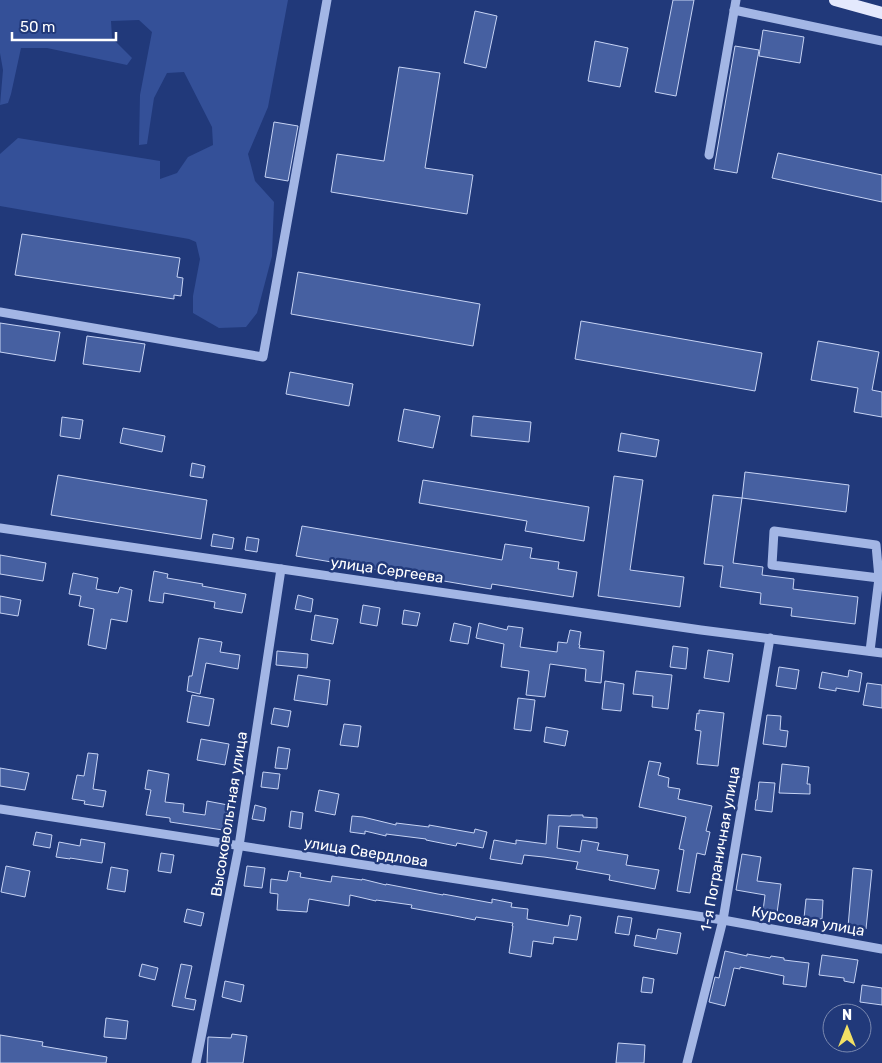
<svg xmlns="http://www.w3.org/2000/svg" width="882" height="1063" font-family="Rubik,sans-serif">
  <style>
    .green { fill: #345098 }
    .building { fill: #4660a1; stroke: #c6d3f4 }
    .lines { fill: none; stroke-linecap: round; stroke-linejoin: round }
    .minor { stroke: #a3b6e5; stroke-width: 9 }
    .major { stroke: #e4e9fd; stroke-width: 12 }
    .labels { text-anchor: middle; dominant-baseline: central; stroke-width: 5; stroke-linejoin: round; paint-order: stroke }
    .street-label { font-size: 15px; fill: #fff; stroke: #21397a }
  </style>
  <rect width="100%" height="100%" fill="#21397a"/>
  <polygon class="green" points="0,0 288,0 268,107 248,154 255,181 274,202 272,256 257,313 246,327 219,328 193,313 193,296 200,259 196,242 189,239 0,206 0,154 18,138 160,161 160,179 177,173 188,157 213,145 212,127 184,72 167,73 154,98 147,144 139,145 140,95 152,32 139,20 111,21 112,38 132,58 127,65 47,48 21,48 11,94 8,103 0,105 3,70 0,53"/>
  <g class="building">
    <polygon points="673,0 694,0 676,96 655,92"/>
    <polygon points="475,11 497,16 486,68 464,63"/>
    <polygon points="763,30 804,37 800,63 759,56"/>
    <polygon points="595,41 628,48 620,87 588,81"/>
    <polygon points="735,46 759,50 737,173 714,169"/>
    <polygon points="399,67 440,73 425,168 473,175 467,214 331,192 337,154 384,161"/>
    <polygon points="274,122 298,126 288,181 265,177"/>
    <polygon points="778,153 882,175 882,202 772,178"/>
    <polygon points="22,234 180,258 177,277 183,278 181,296 174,295 174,299 15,275"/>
    <polygon points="298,272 480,304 473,346 291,314"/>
    <polygon points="581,321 762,353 755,391 575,359"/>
    <polygon points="0,323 60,332 55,361 0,352"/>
    <polygon points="87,336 145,344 140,372 83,364"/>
    <polygon points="818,341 879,352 872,390 882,392 882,417 854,412 858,388 811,380"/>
    <polygon points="290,372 353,384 349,406 286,394"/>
    <polygon points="404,409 440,416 433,448 398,441"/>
    <polygon points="473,416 531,422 529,442 471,436"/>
    <polygon points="62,417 83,420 80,439 60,436"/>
    <polygon points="123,428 165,436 162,452 120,443"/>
    <polygon points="621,433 659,440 656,457 618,451"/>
    <polygon points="192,463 205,466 203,478 190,476"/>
    <polygon points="745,472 849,485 846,512 742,498"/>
    <polygon points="58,475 207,500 201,539 51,515"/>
    <polygon points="614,476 643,480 630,570 684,577 680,607 598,596"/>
    <polygon points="423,480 589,507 584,541 525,531 527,521 419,503"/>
    <polygon points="713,495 742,498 733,563 763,567 762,575 794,579 793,589 858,597 855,624 791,616 792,608 760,604 761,593 720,587 723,566 704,564"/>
    <polygon points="302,526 502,560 505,544 532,548 530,558 559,562 558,569 577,572 573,597 492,584 491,589 296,556"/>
    <polygon points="213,534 234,538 232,549 211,546"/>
    <polygon points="247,537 259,539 257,552 245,550"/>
    <polygon points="0,555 46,563 43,581 0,574"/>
    <polygon points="154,571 168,574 167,578 203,584 202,586 246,594 242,613 214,608 215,602 164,593 163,603 149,601"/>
    <polygon points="73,573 98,578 96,589 118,593 120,587 132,590 127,622 111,619 106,649 88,645 94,609 79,606 81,596 69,594"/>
    <polygon points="298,595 313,599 311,612 295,609"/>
    <polygon points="0,596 21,600 18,616 0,613"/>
    <polygon points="363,605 380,608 377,626 360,623"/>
    <polygon points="404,610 420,613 417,626 402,624"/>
    <polygon points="315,615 338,619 333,644 311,640"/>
    <polygon points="454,623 471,627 468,644 450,641"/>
    <polygon points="479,623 507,630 508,626 523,628 520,647 557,652 558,642 567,643 570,630 581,632 579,645 580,645 579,648 604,651 601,683 585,681 586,669 550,664 545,697 526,695 529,671 501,667 504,644 476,638"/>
    <polygon points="199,638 222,642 220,652 240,655 238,669 206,663 200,694 187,691 189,676 192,676"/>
    <polygon points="673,646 688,648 686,669 670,667"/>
    <polygon points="708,650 733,654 729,682 704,678"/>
    <polygon points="277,651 308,654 307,668 276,665"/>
    <polygon points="779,667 799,670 796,689 776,686"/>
    <polygon points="849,670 862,673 859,692 836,688 836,691 819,688 822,672 848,677"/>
    <polygon points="636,671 672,675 668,709 652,707 653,696 633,694"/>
    <polygon points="298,675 330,680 327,705 294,700"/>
    <polygon points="605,681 624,684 621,711 602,709"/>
    <polygon points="867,683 882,685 882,708 863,705"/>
    <polygon points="192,695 214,699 209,726 187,722"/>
    <polygon points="518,698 535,700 531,731 514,729"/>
    <polygon points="274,708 291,711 288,727 271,724"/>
    <polygon points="699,710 724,713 718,766 697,764 701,731 695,730 697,713 699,714"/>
    <polygon points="767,715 781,716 780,730 788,731 786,747 763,744"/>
    <polygon points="344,724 361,726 358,747 340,745"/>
    <polygon points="546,727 568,731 565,746 544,742"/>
    <polygon points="201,739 229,744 225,765 197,760"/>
    <polygon points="278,747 290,749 287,769 275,768"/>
    <polygon points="88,753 98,754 93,789 106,791 103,807 84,804 85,801 72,799 77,775 84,776"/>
    <polygon points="649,761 661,763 658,775 669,778 668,787 680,789 678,799 712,806 706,831 710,832 705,855 697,853 690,893 677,891 684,850 679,849 686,817 639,807"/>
    <polygon points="782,764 809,767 807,784 810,784 810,794 779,793"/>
    <polygon points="0,768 29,773 25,790 0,786"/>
    <polygon points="148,770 169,774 165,802 184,804 183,812 205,815 207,801 228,805 223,830 170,822 170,818 146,815 151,790 145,789"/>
    <polygon points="263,772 280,774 278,789 261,787"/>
    <polygon points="759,782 775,783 772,812 755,810 756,800 757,800"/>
    <polygon points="319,790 339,794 335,815 315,811"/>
    <polygon points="255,805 266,808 264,821 252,819"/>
    <polygon points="291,811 303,813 301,829 289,827"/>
    <polygon points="548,815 571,816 571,815 583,815 583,817 597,818 597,828 559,826 557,848 580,852 582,840 599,843 597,850 628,855 626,865 659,870 655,889 609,880 610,875 576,869 578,862 544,857 524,855 522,864 490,859 494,840 516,844 516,840 546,844"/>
    <polygon points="352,816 363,817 396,825 396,823 429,827 429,825 474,833 475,829 487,832 483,848 457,843 456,846 426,840 426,839 386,834 386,836 365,831 365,834 350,832"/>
    <polygon points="36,832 52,835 50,848 33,845"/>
    <polygon points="81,839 105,843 102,863 70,858 70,859 56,857 59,842 80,846"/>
    <polygon points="161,853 174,855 171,873 158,871"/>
    <polygon points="742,854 761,857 757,881 781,884 777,913 763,911 765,895 736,890"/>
    <polygon points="6,866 30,871 25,897 1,892"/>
    <polygon points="247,866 265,868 262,888 244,886"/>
    <polygon points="111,867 128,870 125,892 107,889"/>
    <polygon points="853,868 872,870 866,929 848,927"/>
    <polygon points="289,871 301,873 300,877 331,882 332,876 362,880 362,879 386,885 386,884 443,895 443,894 492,903 492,899 512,903 511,907 528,909 527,919 568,926 570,915 581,917 577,940 554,937 553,944 533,941 531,957 509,953 513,926 512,926 513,923 476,917 475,920 450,915 411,908 412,905 376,900 376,901 350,895 349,906 309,899 307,912 277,910 278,894 270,893 271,879 287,881"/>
    <polygon points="806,899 823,900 822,919 804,918"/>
    <polygon points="187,909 204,913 201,926 184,922"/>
    <polygon points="618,916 632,918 629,935 615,933"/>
    <polygon points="658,929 681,933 677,954 634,946 636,935 656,939"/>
    <polygon points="725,951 747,956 747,954 770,958 771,956 784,958 784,960 809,963 806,987 783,984 784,976 740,967 740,969 734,968 725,1006 709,1002 715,977 719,978"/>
    <polygon points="822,955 858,960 854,983 844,981 844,978 819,975"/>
    <polygon points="142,964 158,968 155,980 139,976"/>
    <polygon points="181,964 192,966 185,998 196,1000 194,1010 172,1006"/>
    <polygon points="643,977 654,979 652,993 641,992"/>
    <polygon points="225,981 244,985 241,1002 222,997"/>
    <polygon points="862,985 882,988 882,1005 860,1002"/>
    <polygon points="106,1018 128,1021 126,1039 104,1037"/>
    <polygon points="232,1034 247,1036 243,1063 207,1063 208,1037 231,1038"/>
    <polygon points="0,1035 43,1042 42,1046 107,1057 106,1063 0,1063"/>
    <polygon points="618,1043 645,1045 644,1063 616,1063"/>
  </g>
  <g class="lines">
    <g class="minor">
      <polyline points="734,10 882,41"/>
      <polyline points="709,155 736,0"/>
      <polyline points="0,312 263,357 327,0"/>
      <polyline points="0,528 701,630 882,653"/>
      <polyline points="870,651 879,578 876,545 774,531 772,565 879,578"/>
      <polyline points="0,809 723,920 882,949"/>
      <polyline points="196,1063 239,846 281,569"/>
      <polyline points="687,1063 723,920 770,638"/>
    </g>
    <polyline class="major" points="835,0 882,13"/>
  </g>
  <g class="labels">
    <g class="street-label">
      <text transform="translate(387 570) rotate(8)">улица Сергеева</text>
      <text transform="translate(229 814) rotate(-81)">Высоковольтная улица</text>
      <text transform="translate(720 849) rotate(-80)">1-я Пограничная улица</text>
      <text transform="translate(366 852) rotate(9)">улица Свердлова</text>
      <text transform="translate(808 921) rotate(10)">Курсовая улица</text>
    </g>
  </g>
  <g transform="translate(847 1028)"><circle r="24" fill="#21397a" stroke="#7a88af"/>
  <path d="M0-4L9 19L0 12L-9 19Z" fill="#f2e065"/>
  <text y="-8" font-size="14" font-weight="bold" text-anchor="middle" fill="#ffffff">N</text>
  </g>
  <path d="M12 32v8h104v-8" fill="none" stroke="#ffffff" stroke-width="2.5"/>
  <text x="20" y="32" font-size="15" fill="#ffffff" stroke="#21397a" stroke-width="4" paint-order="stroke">50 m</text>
</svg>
